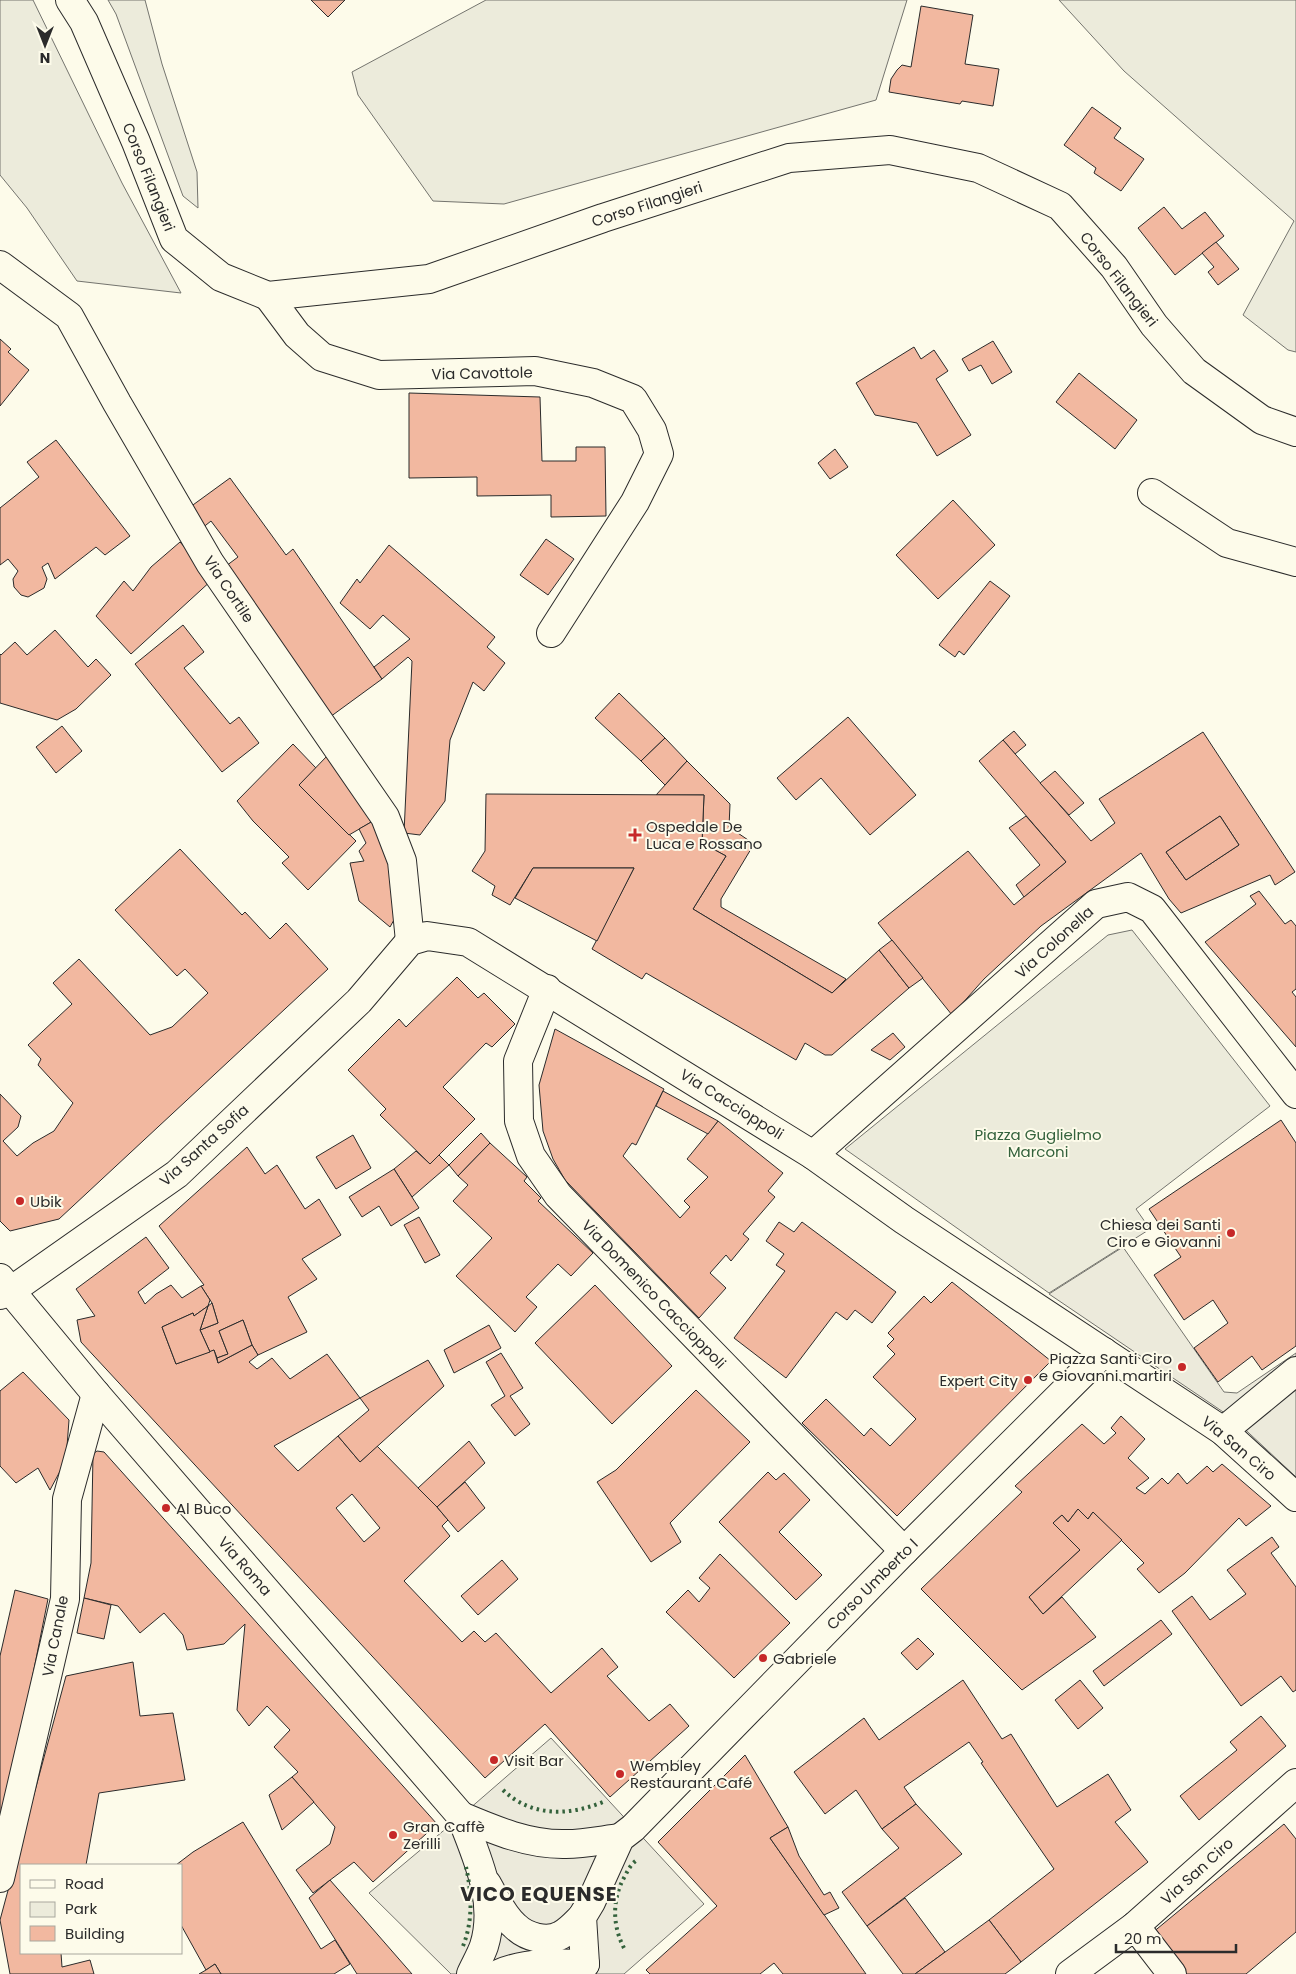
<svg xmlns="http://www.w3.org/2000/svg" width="1296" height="1974" font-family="Poppins,sans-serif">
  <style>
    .green { fill: #ecebdb; stroke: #74746e }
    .parking { fill: #eceadb; stroke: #74746e }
    .building { fill: #f2b8a0; stroke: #2b2b2b; fill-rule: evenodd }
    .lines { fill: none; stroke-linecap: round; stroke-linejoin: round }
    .minor-casing { stroke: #2b2b2b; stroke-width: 30 }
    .minor { stroke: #fdfbea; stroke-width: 28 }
    .hedge { stroke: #34623c; stroke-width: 4; stroke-dasharray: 2.5 4; stroke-linecap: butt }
    .poi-dot { fill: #c62828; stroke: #fdfbea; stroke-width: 2 }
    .labels { text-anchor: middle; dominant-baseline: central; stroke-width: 4; stroke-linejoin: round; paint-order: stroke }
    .street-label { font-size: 15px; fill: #2b2b2b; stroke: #fdfbea }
    .poi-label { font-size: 15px; fill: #2b2b2b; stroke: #fdfbea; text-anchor: start }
    .park-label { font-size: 15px; fill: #34623c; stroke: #fdfbea }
    .district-label { font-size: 20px; font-weight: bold; letter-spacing: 1px; fill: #2b2b2b; stroke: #fdfbea }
  </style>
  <rect width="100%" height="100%" fill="#fdfbea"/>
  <g class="green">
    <polygon points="0,0 33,0 122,183 181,293 77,281 27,208 0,175"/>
    <polygon points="108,0 145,0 162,64 197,172 198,208 183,196 116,14"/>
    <polygon points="486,0 907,0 876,100 504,204 433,201 358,95 352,72"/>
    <polygon points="1059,0 1296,0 1296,352 1288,350 1243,315 1294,221 1124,71"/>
    <polygon points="1132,930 1270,1106 1136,1209 1150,1229 1049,1293 845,1149 1108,935"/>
  </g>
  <g class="parking">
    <polygon points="1123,1247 1224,1392 1237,1393 1296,1353 1296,1477 1235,1420 1049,1294"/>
    <polygon points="551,1738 704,1904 624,1974 451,1974 369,1893 461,1816"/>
  </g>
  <g class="building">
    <polygon points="311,0 345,0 328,17"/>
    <polygon points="921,6 973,15 965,64 999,69 993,106 962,101 960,104 889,92 891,79 897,70 902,65 911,67"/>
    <polygon points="1092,107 1121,128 1114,138 1144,159 1121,191 1094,173 1096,168 1064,145"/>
    <polygon points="1164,207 1182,229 1205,212 1224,236 1175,275 1138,228"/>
    <polygon points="1216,242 1239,269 1218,285 1208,272 1214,267 1202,253"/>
    <polygon points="0,339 11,349 8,352 29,370 0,406"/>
    <polygon points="993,341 1012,372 992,384 981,365 969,371 962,359"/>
    <polygon points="914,347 921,359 934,350 948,371 936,379 971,435 937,456 917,423 875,415 856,383"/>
    <polygon points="1079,373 1137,420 1115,449 1056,402"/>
    <polygon points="409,393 540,397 542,461 576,461 576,447 605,447 606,516 551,517 551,495 477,496 477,477 409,478"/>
    <polygon points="56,440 130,536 105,555 96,547 55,579 48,563 42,567 47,579 44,588 28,597 21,595 14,587 13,579 18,571 8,559 0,565 0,508 39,477 27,462"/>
    <polygon points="835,449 848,467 830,479 818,463"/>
    <polygon points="230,478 286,555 293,549 382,679 330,717 222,569 238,557 211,521 201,529 186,510"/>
    <polygon points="953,500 995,545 938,599 896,555"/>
    <polygon points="546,539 574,559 548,595 520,575"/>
    <polygon points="180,542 213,579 131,654 96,616 124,581 133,591 151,567"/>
    <polygon points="389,545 495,637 487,647 505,663 484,691 473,682 450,740 445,801 420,835 404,833 412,661 408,657 382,679 374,667 410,639 383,615 370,629 340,603 357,579 360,583"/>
    <polygon points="990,581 1010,596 964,655 959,651 955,657 939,645"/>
    <polygon points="183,625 204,652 184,668 230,724 239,717 259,743 222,772 135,664"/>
    <polygon points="55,630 88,667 96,659 111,675 76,709 57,720 0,703 0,654 1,655 15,642 27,655"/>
    <polygon points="619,693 665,738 641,761 595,718"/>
    <polygon points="848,717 916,795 870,835 821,778 796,800 777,778"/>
    <polygon points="62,726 82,751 56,773 36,747"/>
    <polygon points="1014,731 1026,745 1015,754 1003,740"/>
    <path d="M1203,732L1295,872L1275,885L1270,875L1181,913L1169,899L1141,853L1041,926L984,979L952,1015L878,923L968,851L1014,905L1066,862L979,761L1003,740L1091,841L1115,823L1099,799ZM1220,816L1239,845L1186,880L1166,852Z"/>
    <polygon points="665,738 687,761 665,785 641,761"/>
    <polygon points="293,744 316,768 299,785 356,841 308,890 282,863 289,857 253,821 237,801"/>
    <polygon points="328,755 373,821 349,835 299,785"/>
    <polygon points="687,761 730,804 729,827 754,844 721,899 721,907 846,979 832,993 693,909 726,856 702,843 704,795 656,795"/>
    <polygon points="1055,771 1084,803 1069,815 1040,783"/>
    <polygon points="486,794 704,795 702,843 726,856 693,909 832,993 879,950 909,988 832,1055 825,1055 805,1043 796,1060 646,973 642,979 592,949 634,868 533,868 510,905 492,895 495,886 472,871 485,851"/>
    <polygon points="1026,816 1066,862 1024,897 1016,885 1040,865 1009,828"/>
    <polygon points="1220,816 1239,845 1186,880 1166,852"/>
    <polygon points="373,821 387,855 400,909 390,927 359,901 350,863 364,861 359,851 366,843 359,829"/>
    <polygon points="180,849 242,915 245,912 270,939 286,923 328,969 59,1219 10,1231 0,1221 0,1094 21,1116 18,1127 3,1141 17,1156 33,1143 54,1131 73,1103 38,1065 41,1059 28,1045 72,1004 53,983 79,959 150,1035 172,1027 208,993 185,969 177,976 115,910"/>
    <polygon points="533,868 634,868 597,941 515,898"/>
    <polygon points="1259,891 1285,924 1291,920 1296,926 1296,989 1292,992 1296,997 1296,1047 1205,942 1256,904 1250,896"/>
    <polygon points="892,940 923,978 909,988 879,950"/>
    <polygon points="457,977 478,998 484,993 515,1024 492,1047 486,1043 443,1087 475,1119 430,1164 380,1115 386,1109 348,1070 399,1019 406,1027"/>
    <polygon points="555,1029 664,1089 636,1145 632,1143 623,1156 680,1218 690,1207 684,1201 708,1177 687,1159 718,1121 783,1173 768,1191 775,1197 743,1234 749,1239 731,1261 726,1255 710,1273 726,1288 699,1318 565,1180 553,1159 543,1131 539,1085"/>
    <polygon points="893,1033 905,1047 890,1060 871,1050"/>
    <polygon points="663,1091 718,1121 708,1134 656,1106"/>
    <polygon points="1281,1120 1296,1143 1296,1346 1262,1370 1252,1356 1218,1382 1194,1348 1228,1323 1213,1300 1184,1320 1154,1275 1181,1257 1149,1209"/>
    <polygon points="481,1133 490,1143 458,1176 449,1165"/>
    <polygon points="353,1135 371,1168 336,1189 316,1157"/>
    <polygon points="490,1143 527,1177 524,1181 541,1198 538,1201 593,1253 571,1276 558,1264 526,1297 537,1307 515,1332 456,1276 492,1238 453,1201 468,1185 458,1176"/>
    <polygon points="247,1147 265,1174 277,1165 305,1209 319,1199 341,1235 302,1259 317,1279 288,1297 307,1332 258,1355 252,1345 243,1320 219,1331 228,1354 217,1358 214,1350 210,1352 200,1330 218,1323 212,1303 201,1286 204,1285 159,1226"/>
    <polygon points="416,1151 430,1164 439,1155 449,1165 412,1197 394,1169"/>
    <polygon points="394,1169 419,1208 391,1226 379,1206 362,1217 349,1197"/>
    <polygon points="419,1217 440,1255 425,1263 404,1225"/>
    <polygon points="779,1222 794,1232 802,1222 896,1292 872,1323 855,1310 847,1320 836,1312 786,1378 734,1338 785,1271 776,1265 784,1254 766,1241"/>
    <path d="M146,1237L169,1268L138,1292L145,1304L156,1294L171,1285L182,1298L201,1286L210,1300L208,1306L194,1316L193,1313L162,1327L176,1364L214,1350L218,1363L252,1345L258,1355L249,1362L257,1369L272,1358L290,1379L327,1354L360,1398L274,1446L298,1471L338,1436L360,1462L377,1446L437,1507L448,1520L442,1526L450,1536L404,1581L462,1642L474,1631L485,1642L496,1633L551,1693L602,1648L618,1667L607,1676L649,1721L670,1704L689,1726L610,1797L545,1724L485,1778L81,1342L77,1320L95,1316L76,1289ZM352,1494L380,1528L364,1542L336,1508Z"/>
    <polygon points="952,1282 1051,1361 897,1516 802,1423 826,1399 864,1436 871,1428 890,1446 916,1419 873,1377 895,1354 887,1346 894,1339 888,1333 924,1296 931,1303"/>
    <polygon points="595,1285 672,1366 612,1424 535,1343"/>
    <polygon points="212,1303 218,1323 200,1330 208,1306"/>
    <polygon points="208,1306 200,1330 210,1352 176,1364 162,1327 193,1313 194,1316"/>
    <polygon points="243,1320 252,1345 218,1363 217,1358 228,1354 219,1331"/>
    <polygon points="489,1325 501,1348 454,1373 444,1350"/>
    <polygon points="501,1353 523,1388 510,1396 530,1424 515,1436 491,1405 505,1396 486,1362"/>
    <polygon points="428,1360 444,1386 360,1462 338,1436 369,1410 360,1398"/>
    <polygon points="23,1372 69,1420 66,1460 50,1490 38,1468 16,1483 0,1466 0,1391"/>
    <polygon points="696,1390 750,1442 670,1523 681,1542 651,1562 597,1482 616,1470"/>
    <polygon points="1121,1416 1145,1439 1128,1458 1149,1478 1136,1488 1145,1494 1162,1478 1168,1484 1178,1473 1187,1484 1207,1466 1213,1472 1222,1464 1271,1506 1246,1526 1239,1518 1185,1573 1159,1593 1137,1569 1144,1563 1093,1512 1088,1519 1078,1509 1068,1522 1062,1515 1053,1523 1080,1550 1029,1597 1043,1614 1062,1597 1096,1637 1022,1690 921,1589 1022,1492 1015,1486 1082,1424 1104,1444 1116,1433 1111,1428"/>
    <polygon points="469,1441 485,1463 437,1507 418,1488"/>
    <polygon points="97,1451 104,1452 437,1824 373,1882 354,1862 313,1893 296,1870 330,1844 335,1827 292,1777 298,1772 274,1747 290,1730 267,1706 249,1726 237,1710 245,1624 224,1644 187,1650 183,1635 164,1613 140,1633 118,1606 84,1598 91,1563 93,1454"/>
    <polygon points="768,1472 776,1480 784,1473 810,1500 779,1532 822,1575 796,1600 719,1522"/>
    <polygon points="465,1482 485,1508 458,1532 437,1507"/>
    <polygon points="1078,1509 1088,1519 1093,1512 1122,1540 1043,1614 1029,1597 1080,1550 1053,1523 1062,1515 1068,1522"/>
    <polygon points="1272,1537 1279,1547 1271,1553 1296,1587 1296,1690 1293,1692 1281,1676 1241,1706 1172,1611 1192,1596 1210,1620 1246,1594 1227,1570"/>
    <polygon points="720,1554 790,1623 734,1678 666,1612 688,1590 699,1602 710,1588 699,1578"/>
    <polygon points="502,1560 518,1579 478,1615 461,1596"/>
    <polygon points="15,1590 48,1599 3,1824 0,1811 0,1656"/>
    <polygon points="84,1598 111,1605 104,1639 77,1633"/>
    <polygon points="1161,1620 1172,1634 1104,1686 1093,1671"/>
    <polygon points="918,1638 934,1654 917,1670 901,1653"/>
    <polygon points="133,1662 140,1716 173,1713 185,1780 99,1793 86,1865 21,1865 21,1953 61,1953 62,1967 90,1960 94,1974 10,1974 0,1920 66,1676"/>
    <polygon points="963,1680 1002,1739 1011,1734 1057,1807 1108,1774 1131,1810 1115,1822 1148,1862 1021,1962 989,1920 1054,1869 981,1763 983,1762 969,1742 904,1787 916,1804 882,1829 856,1790 825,1814 794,1772 864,1718 879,1740"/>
    <polygon points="1080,1680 1103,1708 1078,1729 1055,1700"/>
    <polygon points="1261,1716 1286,1746 1199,1820 1180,1796 1237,1750 1230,1742"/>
    <polygon points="745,1755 788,1827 770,1838 866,1974 783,1974 774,1963 760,1974 650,1974 646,1970 717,1906 658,1842"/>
    <polygon points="292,1777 314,1802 282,1830 269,1795"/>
    <polygon points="916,1804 962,1854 867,1926 842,1892 899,1848 882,1829"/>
    <polygon points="243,1822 321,1949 335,1940 350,1964 334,1974 221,1974 215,1964 206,1970 181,1925 181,1865 176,1865 193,1852"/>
    <polygon points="1284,1824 1296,1839 1296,1932 1246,1974 1176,1974 1146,1938"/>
    <polygon points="788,1827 799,1856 824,1895 830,1892 839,1908 824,1915 770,1838"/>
    <polygon points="330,1880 412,1974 357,1974 309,1898"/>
    <polygon points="905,1898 945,1952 915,1974 903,1974 867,1926"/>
    <polygon points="989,1920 1021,1962 1005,1974 915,1974"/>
    <polygon points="215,1964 221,1974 199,1974 206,1970"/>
  </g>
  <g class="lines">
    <defs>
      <g id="minor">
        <polyline points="70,0 84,22 136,142 174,239 221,277 268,296 429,279 603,218 789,158 890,150 978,168 1060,206 1114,267 1154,325 1194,371 1262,420 1296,432"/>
        <polyline points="0,265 69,316 117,403 210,563 385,817 402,861 410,941"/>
        <polyline points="268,296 297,335 322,357 379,375 535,371 593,383 633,399 652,430 659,454 635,502 551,633"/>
        <polyline points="1152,493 1227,543 1296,562"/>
        <polyline points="547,989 518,1061 519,1121 531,1156 558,1195 904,1551"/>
        <polyline points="813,1155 1096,904 1128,897 1152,909 1296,1094"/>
        <path d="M0,1278L96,1394L461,1816C477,1858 498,1901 484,1946C481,1955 475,1965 471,1974"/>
        <polyline points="0,1295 12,1290 177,1174 359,1001 410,941 427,936 468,942 813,1155 904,1220 1223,1431 1296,1497"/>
        <polyline points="1223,1431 1296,1371"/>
        <path d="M461,1816C494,1830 529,1845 566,1844C584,1844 603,1840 620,1838"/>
        <polyline points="0,1878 65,1599 67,1499 96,1394"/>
        <path d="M487,1884C495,1898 503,1916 515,1926C526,1937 547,1943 561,1935C569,1931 576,1923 582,1917"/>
        <polyline points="1135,1926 1172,1974"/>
        <polyline points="585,1964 582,1917 591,1902 620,1838 633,1828 904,1551 1104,1352"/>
        <path d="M498,1974C526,1962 555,1963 585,1964"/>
        <polyline points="1070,1974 1135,1926 1296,1783"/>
      </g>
    </defs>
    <use href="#minor" class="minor-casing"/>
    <use href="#minor" class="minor"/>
    <g class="hedge">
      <path d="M503,1790C531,1817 569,1816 603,1802"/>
      <path d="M463,1946C473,1921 472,1894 466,1867"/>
      <path d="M624,1948C612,1925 612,1898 625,1876C628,1870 631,1864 637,1860"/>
    </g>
  </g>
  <g class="poi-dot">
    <path d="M632.5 827.5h5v5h5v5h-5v5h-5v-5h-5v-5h5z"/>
    <circle cx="20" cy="1201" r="5"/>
    <circle cx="1231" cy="1233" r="5"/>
    <circle cx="1182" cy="1367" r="5"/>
    <circle cx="1028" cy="1380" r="5"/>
    <circle cx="166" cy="1508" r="5"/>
    <circle cx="763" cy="1658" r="5"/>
    <circle cx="494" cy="1760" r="5"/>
    <circle cx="620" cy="1774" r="5"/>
    <circle cx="393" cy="1835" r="5"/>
  </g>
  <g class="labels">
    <g class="street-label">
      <text transform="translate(149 177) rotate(68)">Corso Filangieri</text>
      <text transform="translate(647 204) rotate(-18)">Corso Filangieri</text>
      <text transform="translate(1119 279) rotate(52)">Corso Filangieri</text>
      <text transform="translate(482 373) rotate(-1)">Via Cavottole</text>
      <text transform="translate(229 589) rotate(56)">Via Cortile</text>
      <text transform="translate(1054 942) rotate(-42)">Via Colonella</text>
      <text transform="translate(732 1104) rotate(32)">Via Caccioppoli</text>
      <text transform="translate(204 1145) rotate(-42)">Via Santa Sofia</text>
      <text transform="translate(654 1294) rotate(46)">Via Domenico Caccioppoli</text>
      <text transform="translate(1239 1448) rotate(40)">Via San Ciro</text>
      <text transform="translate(245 1566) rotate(49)">Via Roma</text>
      <text transform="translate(872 1584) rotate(-45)">Corso Umberto I</text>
      <text transform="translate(55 1636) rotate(-79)">Via Canale</text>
      <text transform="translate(1197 1871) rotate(-42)">Via San Ciro</text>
    </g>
    <g class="poi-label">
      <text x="646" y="826">Ospedale De<tspan x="646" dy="17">Luca e Rossano</tspan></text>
      <text x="30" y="1201">Ubik</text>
      <text x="1221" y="1224" text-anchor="end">Chiesa dei Santi<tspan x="1221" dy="17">Ciro e Giovanni</tspan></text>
      <text x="1172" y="1358" text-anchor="end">Piazza Santi Ciro<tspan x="1172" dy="17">e Giovanni martiri</tspan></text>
      <text x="1018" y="1380" text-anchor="end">Expert City</text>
      <text x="176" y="1508">Al Buco</text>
      <text x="773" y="1658">Gabriele</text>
      <text x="504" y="1760">Visit Bar</text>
      <text x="630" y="1765">Wembley<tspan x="630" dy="17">Restaurant Café</tspan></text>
      <text x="403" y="1826">Gran Caffè<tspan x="403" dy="17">Zerilli</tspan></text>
    </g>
    <g class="park-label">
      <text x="1038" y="1134">Piazza Guglielmo<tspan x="1038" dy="17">Marconi</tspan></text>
    </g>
    <g class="district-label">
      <text x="539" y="1894">VICO EQUENSE</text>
    </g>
  </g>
  <rect x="20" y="1864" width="162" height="90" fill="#fdfbea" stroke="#a9a89e"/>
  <rect x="30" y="1880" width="25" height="8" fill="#fdfbea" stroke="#a9a89e"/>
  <text x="65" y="1889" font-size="15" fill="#2b2b2b">Road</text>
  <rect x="30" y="1902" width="25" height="15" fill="#ecebdb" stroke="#a9a89e"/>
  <text x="65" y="1914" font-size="15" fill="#2b2b2b">Park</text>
  <rect x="30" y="1926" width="25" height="15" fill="#f2b8a0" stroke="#a9a89e"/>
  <text x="65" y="1939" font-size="15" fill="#2b2b2b">Building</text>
  <g transform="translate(45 45) rotate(180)" stroke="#fdfbea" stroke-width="4" paint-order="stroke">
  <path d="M0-4L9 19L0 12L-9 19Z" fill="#2b2b2b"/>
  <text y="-8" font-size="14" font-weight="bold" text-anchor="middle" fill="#2b2b2b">N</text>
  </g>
  <path d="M1116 1944v8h120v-8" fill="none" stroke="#2b2b2b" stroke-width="2.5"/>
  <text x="1124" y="1944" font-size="15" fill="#2b2b2b" stroke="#fdfbea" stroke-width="4" paint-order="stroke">20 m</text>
</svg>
